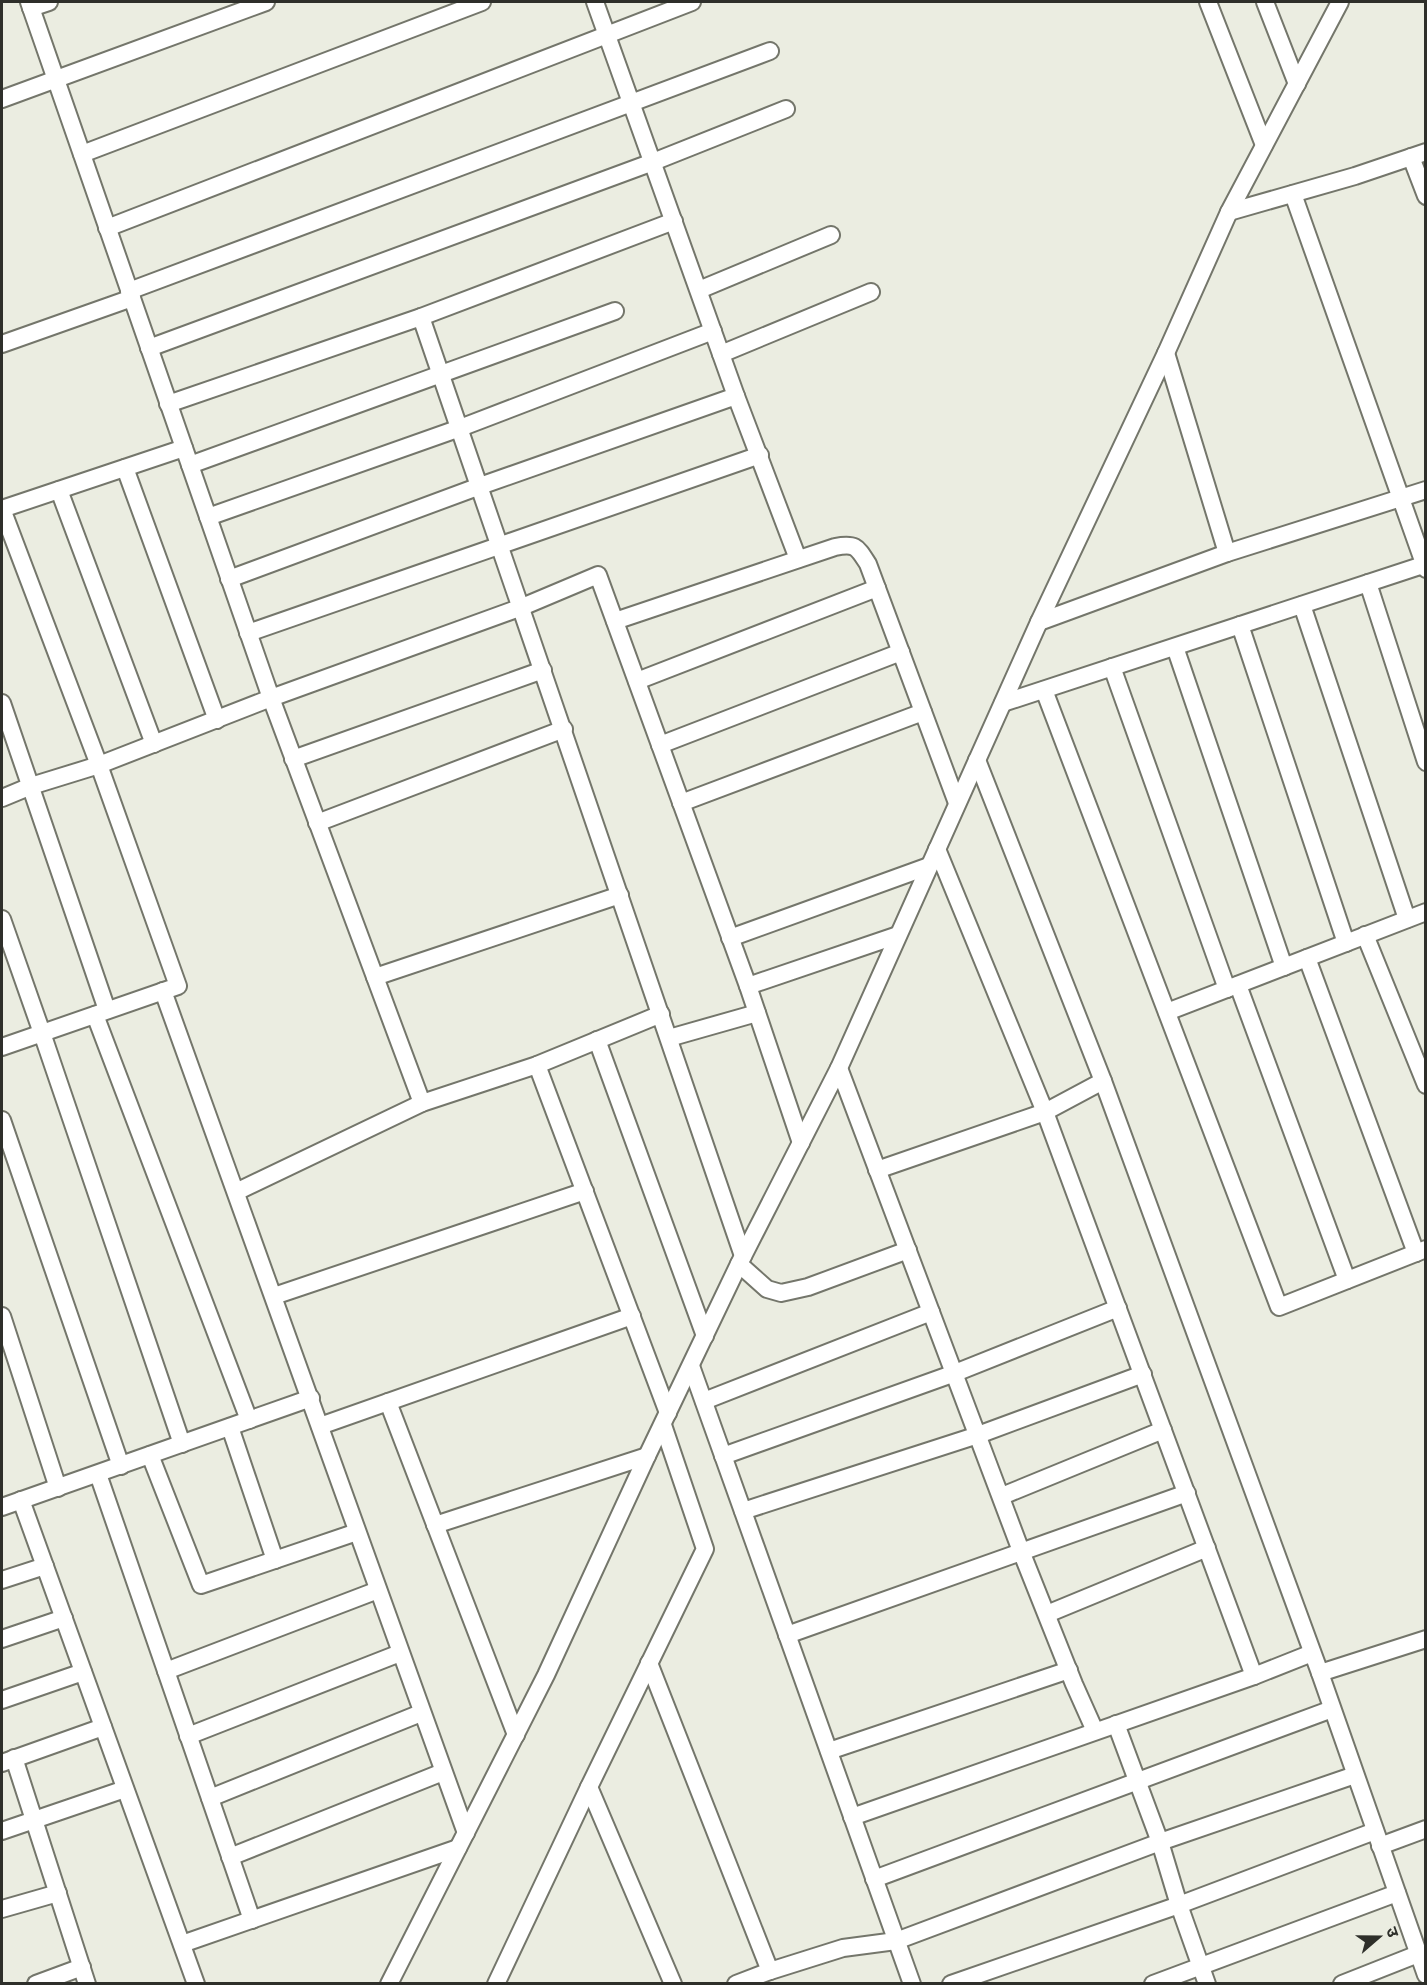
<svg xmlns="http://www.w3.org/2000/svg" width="1427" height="1985" font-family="'Archivo Narrow','Noto Sans Devanagari',sans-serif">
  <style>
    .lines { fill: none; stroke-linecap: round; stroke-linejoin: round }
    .minor-casing { stroke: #74766b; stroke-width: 20 }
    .minor { stroke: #fff; stroke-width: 16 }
  </style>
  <rect width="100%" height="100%" fill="#ebede1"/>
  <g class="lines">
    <defs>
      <g id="minor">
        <polyline points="29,2 271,698 422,1103"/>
        <polyline points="595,2 736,396 798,559"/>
        <polyline points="1208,2 1264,145"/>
        <polyline points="1265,2 1297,84"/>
        <polyline points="31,8 49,2"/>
        <polyline points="2,99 266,2"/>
        <polyline points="82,154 482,2"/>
        <polyline points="1411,157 1426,196"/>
        <polyline points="1293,194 1426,569"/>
        <polyline points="1229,212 1355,176 1426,152"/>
        <polyline points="107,228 692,2"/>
        <polyline points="699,290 831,235"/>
        <polyline points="129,291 770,51"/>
        <polyline points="421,317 743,1256"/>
        <polyline points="2,344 132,298"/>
        <polyline points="149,348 653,162 786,109"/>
        <polyline points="1166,353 1227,553"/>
        <polyline points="721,354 871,292"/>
        <polyline points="168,404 421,317 674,221"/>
        <polyline points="190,465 615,311"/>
        <polyline points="125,468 217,720"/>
        <polyline points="59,490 154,744"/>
        <polyline points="2,509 99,765 178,986 2,1047"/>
        <polyline points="2,509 184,448"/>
        <polyline points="208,517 460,428 713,331"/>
        <polyline points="229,579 480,486 736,396"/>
        <polyline points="1368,583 1426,762"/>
        <polyline points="1302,605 1407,919"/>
        <path d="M615,621L835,547C856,543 857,547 868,564L957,803"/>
        <polyline points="1039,622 1227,553 1426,490"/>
        <polyline points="1240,625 1346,943"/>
        <polyline points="248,633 760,455"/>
        <polyline points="1175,647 1284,967"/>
        <polyline points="1112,667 1227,989"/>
        <polyline points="637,681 877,588"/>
        <polyline points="1044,690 1279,1307 1426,1249"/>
        <polyline points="2,703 107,1010"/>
        <polyline points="1003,703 1426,564"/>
        <polyline points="660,745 901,652"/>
        <polyline points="293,759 543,670"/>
        <polyline points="977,760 1103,1081 1320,1673 1426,1975"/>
        <polyline points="2,798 31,786 99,765 271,698 522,607 598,575 748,986 801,1143"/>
        <polyline points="681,803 923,712"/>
        <polyline points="317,823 564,729"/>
        <polyline points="937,849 1045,1112 1254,1676"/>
        <polyline points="2,919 42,1033 182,1444"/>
        <polyline points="1365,935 1426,1085"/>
        <polyline points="730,938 929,866"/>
        <polyline points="1307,958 1416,1253"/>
        <polyline points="375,977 620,895"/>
        <polyline points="1238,985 1347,1280"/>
        <polyline points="748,986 898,935"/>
        <polyline points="163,991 466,1833"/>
        <polyline points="1167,1012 1426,912"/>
        <polyline points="95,1015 249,1420"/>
        <polyline points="669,1038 757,1013"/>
        <polyline points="597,1040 705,1336"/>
        <polyline points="537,1065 668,1413"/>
        <polyline points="839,1068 1021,1551 1074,1684 1095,1731"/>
        <polyline points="2,1120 121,1466"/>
        <polyline points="877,1170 1045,1112 1103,1081"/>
        <polyline points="236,1192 422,1103 537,1065 661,1014"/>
        <polyline points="739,1264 767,1289 781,1293 808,1287 908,1250"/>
        <polyline points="274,1296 585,1191"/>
        <polyline points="2,1316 58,1488"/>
        <polyline points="691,1366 912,1984"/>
        <polyline points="704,1401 931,1312"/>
        <polyline points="388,1402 516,1735"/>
        <polyline points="320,1426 632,1316"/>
        <polyline points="230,1427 275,1560"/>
        <polyline points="150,1455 201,1585 357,1532"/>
        <polyline points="723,1456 955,1373 1118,1308"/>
        <polyline points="98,1474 252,1920"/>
        <polyline points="1002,1496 1163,1430"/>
        <polyline points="21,1500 196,1984"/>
        <polyline points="2,1507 311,1398"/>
        <polyline points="743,1511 978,1435 1143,1374"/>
        <polyline points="435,1525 647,1456"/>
        <polyline points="2,1580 45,1566"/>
        <polyline points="1047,1614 1207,1548"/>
        <polyline points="787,1635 1187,1493"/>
        <polyline points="2,1639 64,1618"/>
        <polyline points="649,1663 770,1971 736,1984"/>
        <polyline points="166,1671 378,1590"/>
        <polyline points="1320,1673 1426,1639"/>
        <polyline points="2,1700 83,1672"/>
        <polyline points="1116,1724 1160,1842 1179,1905 1207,1984"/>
        <polyline points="188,1736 400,1653"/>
        <polyline points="829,1751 1069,1670"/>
        <polyline points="14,1758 87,1984"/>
        <polyline points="2,1763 103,1727"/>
        <polyline points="589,1787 673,1984"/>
        <polyline points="210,1798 421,1713"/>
        <polyline points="852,1817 1254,1676 1312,1653"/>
        <polyline points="2,1831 125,1789"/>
        <polyline points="1380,1846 1426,1829"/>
        <polyline points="230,1857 443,1772"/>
        <polyline points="874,1879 1332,1709"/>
        <polyline points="2,1909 58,1893"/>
        <polyline points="182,1944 458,1848"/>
        <polyline points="770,1971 843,1948 896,1941 1160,1842 1355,1775"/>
        <polyline points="36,1984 82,1967"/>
        <polyline points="389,1984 546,1675 647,1456 739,1264 839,1068 1039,622 1166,353 1229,212 1340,2"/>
        <polyline points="496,1984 589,1787 705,1549 663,1425"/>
        <polyline points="951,1984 1179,1905 1375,1831"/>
        <polyline points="1153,1984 1397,1893"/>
        <polyline points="1342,1984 1418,1954"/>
      </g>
    </defs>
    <use href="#minor" class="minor-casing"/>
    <use href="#minor" class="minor"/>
  </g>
  <rect width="1427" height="1985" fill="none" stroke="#2e2f2a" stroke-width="6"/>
  <g transform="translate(1379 1937) rotate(70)" stroke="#ebede1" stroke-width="4.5" paint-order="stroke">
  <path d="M0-4.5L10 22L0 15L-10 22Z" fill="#2e2f2a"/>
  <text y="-9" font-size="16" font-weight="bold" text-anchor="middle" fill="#2e2f2a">उ</text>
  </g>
</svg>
